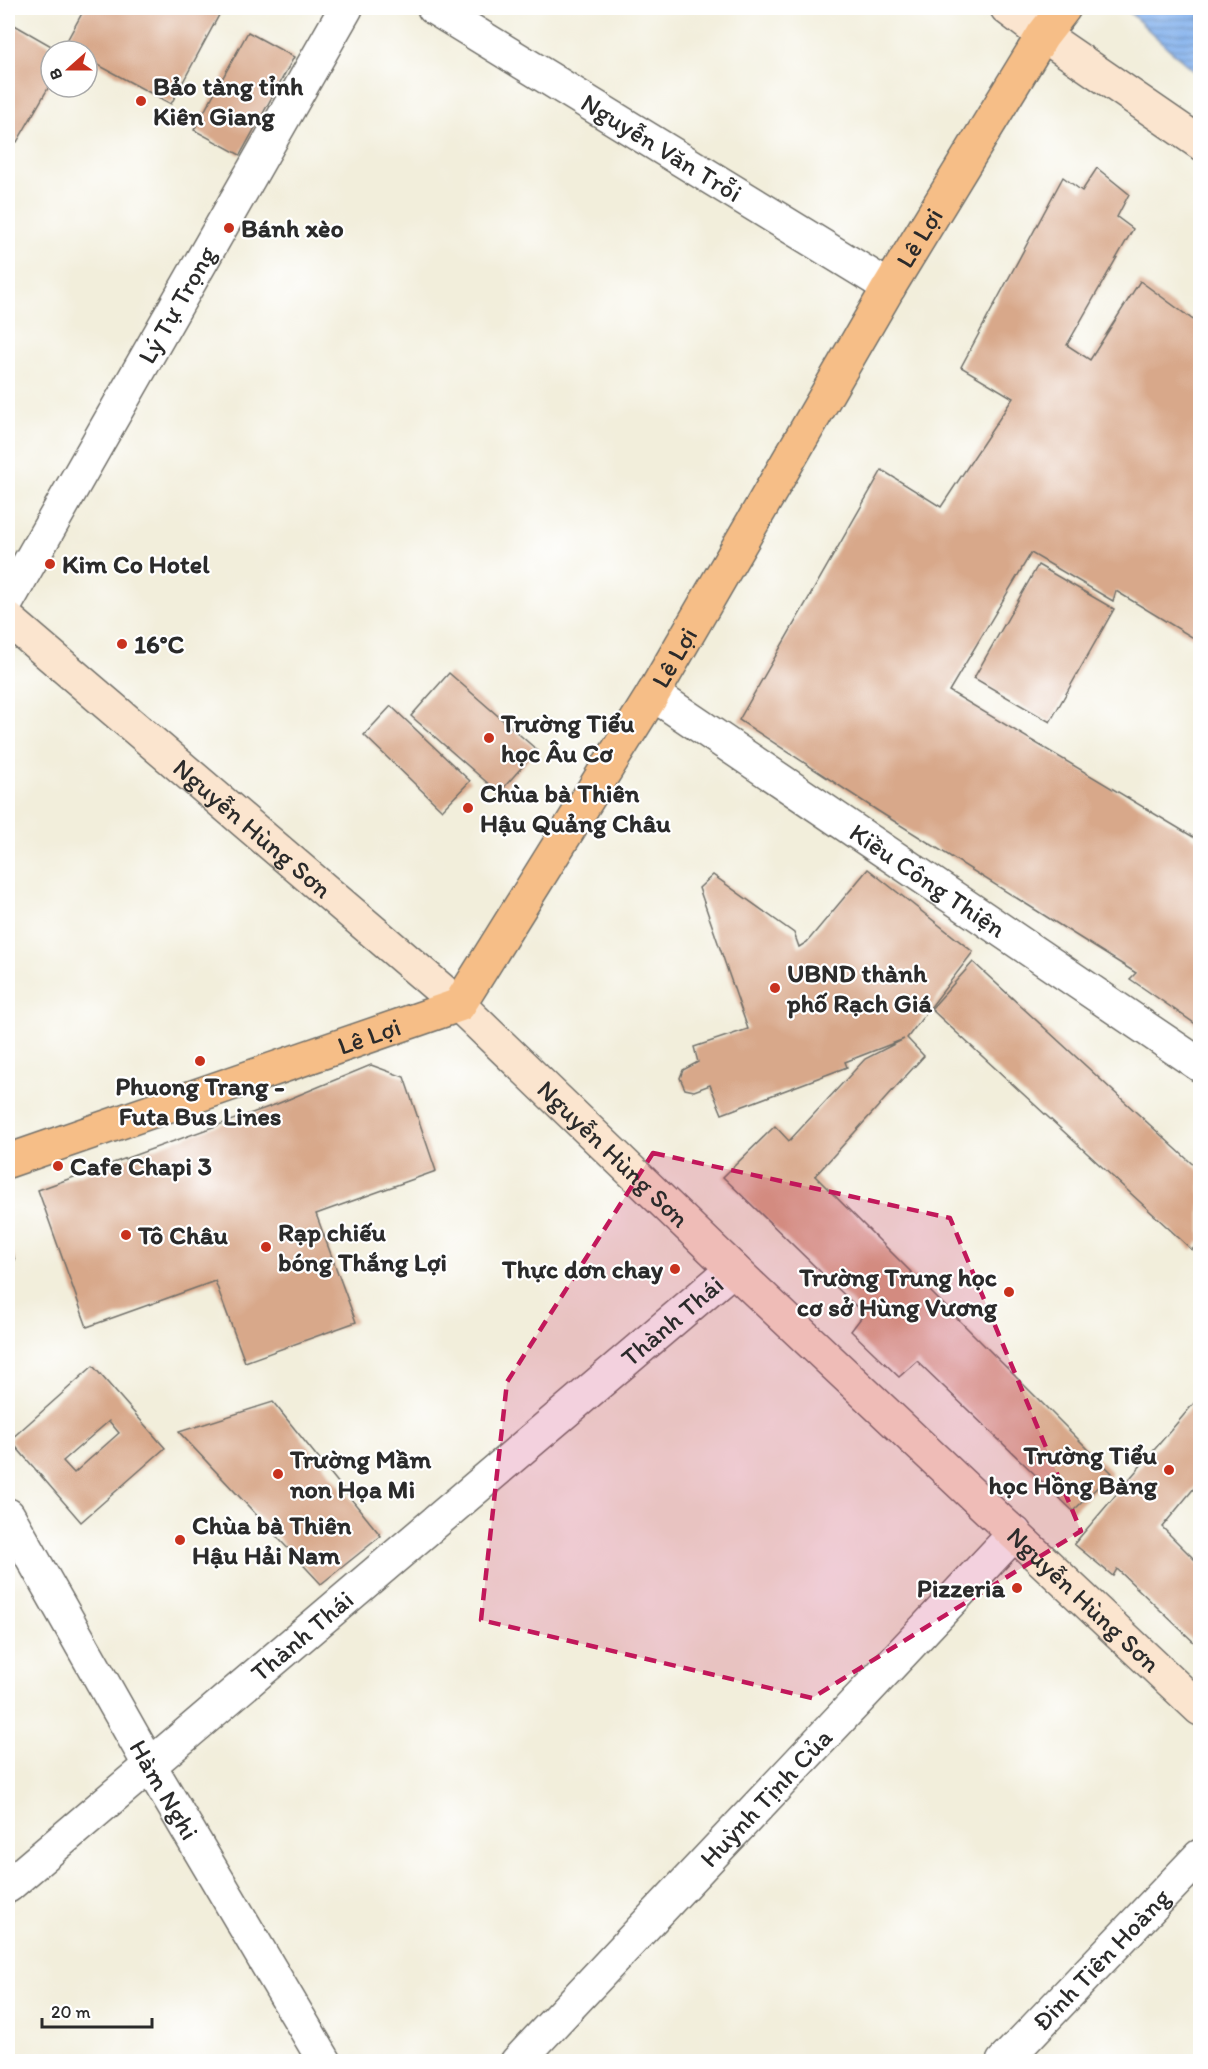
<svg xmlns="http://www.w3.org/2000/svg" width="1208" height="2069" font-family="Itim,sans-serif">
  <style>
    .water { fill: url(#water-rules); stroke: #566e8c; stroke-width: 1.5 }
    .building { fill: #d8a88a; fill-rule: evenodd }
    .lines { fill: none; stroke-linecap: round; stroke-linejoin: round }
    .street-casing { stroke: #716f69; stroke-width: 36 }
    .secondary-casing { stroke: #716f69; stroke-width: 36 }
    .primary-casing { stroke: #716f69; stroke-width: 36 }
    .street { stroke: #fff; stroke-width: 33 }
    .secondary { stroke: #fbe5cf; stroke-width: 33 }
    .primary { stroke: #f6be87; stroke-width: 33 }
    .marked { fill: #c2185b; fill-opacity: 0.2; stroke: #c2185b; stroke-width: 4.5; stroke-dasharray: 12 8; stroke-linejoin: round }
    .poi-dot { fill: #c8321e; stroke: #fff; stroke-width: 2 }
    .labels { text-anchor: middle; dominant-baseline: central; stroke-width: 4.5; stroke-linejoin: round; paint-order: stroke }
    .poi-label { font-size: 26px; font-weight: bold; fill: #2b2b2b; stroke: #fff; text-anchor: start }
    .street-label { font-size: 26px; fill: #2b2b2b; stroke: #fff }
  </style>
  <defs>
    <pattern id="water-rules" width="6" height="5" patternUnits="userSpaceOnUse" patternTransform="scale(1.5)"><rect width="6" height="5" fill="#82b0ec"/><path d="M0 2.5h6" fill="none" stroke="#6b8fbf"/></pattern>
  </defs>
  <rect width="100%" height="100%" fill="#fff"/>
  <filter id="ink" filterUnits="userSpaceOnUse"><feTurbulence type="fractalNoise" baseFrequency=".0167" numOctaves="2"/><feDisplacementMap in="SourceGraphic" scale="12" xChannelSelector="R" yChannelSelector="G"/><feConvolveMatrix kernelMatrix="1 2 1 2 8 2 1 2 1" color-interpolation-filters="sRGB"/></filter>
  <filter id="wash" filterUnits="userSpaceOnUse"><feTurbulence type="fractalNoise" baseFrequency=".008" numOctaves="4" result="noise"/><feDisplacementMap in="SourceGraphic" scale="24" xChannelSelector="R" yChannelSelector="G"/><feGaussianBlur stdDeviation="1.35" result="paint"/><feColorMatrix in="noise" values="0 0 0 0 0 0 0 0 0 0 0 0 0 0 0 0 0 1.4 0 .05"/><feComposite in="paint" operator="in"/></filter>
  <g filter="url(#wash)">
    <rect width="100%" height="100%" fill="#f2eedb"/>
    <polygon class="water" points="1125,8 1200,8 1200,76 1169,49"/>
    <g id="blocks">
      <g class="building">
        <polygon points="85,8 206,8 219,15 171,104 87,59 87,51 73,51 64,46"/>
        <polygon points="11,23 60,51 51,51 51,83 17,142 8,136 8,29"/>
        <polygon points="248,32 294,57 240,155 194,130"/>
        <polygon points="1097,168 1129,194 1117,217 1133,229 1067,345 1090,360 1140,281 1200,325 1200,642 1116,591 1113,601 1031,553 949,691 1200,841 1200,1027 1130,979 1136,973 878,811 739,720 882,470 941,507 1013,398 961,367 1063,177 1082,191"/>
        <polygon points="1038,565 1114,609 1050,722 974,678"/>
        <polygon points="449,673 537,750 499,793 411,716"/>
        <polygon points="391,706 470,781 442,810 364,735"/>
        <polygon points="868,869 973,952 907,1038 924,1056 815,1176 1112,1473 1073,1511 917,1361 899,1377 851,1331 864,1314 723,1177 775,1126 789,1141 865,1059 904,1039 845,1062 847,1067 722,1114 710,1085 694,1091 685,1089 680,1078 683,1070 698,1062 694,1047 748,1029 699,888 713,875 794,933 799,947 807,942"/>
        <polygon points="973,962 1200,1171 1200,1241 1192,1250 931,1009"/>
        <polygon points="371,1065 404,1077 436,1171 316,1214 356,1322 245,1362 215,1281 87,1327 38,1190 277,1104"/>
        <polygon points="8,1240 15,1260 8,1262"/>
        <path d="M93,1366L165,1448L81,1522L10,1440ZM109,1421L119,1433L74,1473L63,1461Z"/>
        <polygon points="1200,1396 1200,1481 1162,1527 1200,1565 1200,1648 1117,1569 1113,1576 1074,1544"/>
        <polygon points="273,1402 381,1536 321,1584 179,1432"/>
      </g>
    </g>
  </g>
  <g filter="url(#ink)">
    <use href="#blocks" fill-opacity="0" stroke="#716f69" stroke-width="1.5"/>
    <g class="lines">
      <defs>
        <g id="street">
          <path id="s1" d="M434,8L889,287"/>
          <path id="s2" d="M8,600L346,8"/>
          <path id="s3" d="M653,694L1200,1065"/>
          <path id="s4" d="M8,1515L150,1766L325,2062"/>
          <path id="s5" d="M8,1886L733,1269"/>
          <path id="s6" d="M517,2062L1015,1533"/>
          <path id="s7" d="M1003,2062L1200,1856"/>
        </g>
        <g id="secondary">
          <polyline points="1007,8 1043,35 1200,143"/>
          <path id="s8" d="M8,619L459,1005L733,1269L1200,1709"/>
        </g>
        <g id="primary">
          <path id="s9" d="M8,1161L459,1005L653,694L889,287L1043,35L1064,8"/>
        </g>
      </defs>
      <use href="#street" class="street-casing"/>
      <use href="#secondary" class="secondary-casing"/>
      <use href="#primary" class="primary-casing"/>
      <use href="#street" class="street"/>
      <use href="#secondary" class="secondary"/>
      <use href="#primary" class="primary"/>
    </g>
  </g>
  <path class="marked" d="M653,1153L950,1218L1081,1531L812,1698L481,1620L507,1382Z"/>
  <g class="poi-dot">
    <circle cx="141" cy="101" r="6"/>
    <circle cx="229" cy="228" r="6"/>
    <circle cx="50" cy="564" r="6"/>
    <circle cx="122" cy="644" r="6"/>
    <circle cx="489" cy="738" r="6"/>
    <circle cx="468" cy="808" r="6"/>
    <circle cx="775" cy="988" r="6"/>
    <circle cx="200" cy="1061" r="6"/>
    <circle cx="58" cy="1166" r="6"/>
    <circle cx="126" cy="1235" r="6"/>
    <circle cx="266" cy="1247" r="6"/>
    <circle cx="675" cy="1269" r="6"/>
    <circle cx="1009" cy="1292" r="6"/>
    <circle cx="1169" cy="1470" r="6"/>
    <circle cx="278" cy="1474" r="6"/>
    <circle cx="180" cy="1540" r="6"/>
    <circle cx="1017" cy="1588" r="6"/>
  </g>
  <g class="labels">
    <g class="poi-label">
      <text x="153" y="86">Bảo tàng tỉnh<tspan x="153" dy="30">Kiên Giang</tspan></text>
      <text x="241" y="228">Bánh xèo</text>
      <text x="62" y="564">Kim Co Hotel</text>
      <text x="134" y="644">16°C</text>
      <text x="501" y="723">Trường Tiểu<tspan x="501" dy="30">học Âu Cơ</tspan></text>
      <text x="480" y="793">Chùa bà Thiên<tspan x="480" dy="30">Hậu Quảng Châu</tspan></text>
      <text x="787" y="973">UBND thành<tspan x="787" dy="30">phố Rạch Giá</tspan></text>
      <text x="200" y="1086" text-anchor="middle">Phuong Trang -<tspan x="200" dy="30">Futa Bus Lines</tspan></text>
      <text x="70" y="1166">Cafe Chapi 3</text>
      <text x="278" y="1232">Rạp chiếu<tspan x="278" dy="30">bóng Thắng Lợi</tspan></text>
      <text x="138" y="1235">Tô Châu</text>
      <text x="663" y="1269" text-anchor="end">Thực dơn chay</text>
      <text x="997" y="1277" text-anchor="end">Trường Trung học<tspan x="997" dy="30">cơ sở Hùng Vương</tspan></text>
      <text x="1157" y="1455" text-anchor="end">Trường Tiểu<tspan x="1157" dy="30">học Hồng Bàng</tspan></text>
      <text x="290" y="1459">Trường Mầm<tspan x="290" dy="30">non Họa Mi</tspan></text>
      <text x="192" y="1525">Chùa bà Thiên<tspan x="192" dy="30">Hậu Hải Nam</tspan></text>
      <text x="1005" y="1588" text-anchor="end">Pizzeria</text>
    </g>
    <g class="street-label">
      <text stroke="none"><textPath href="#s1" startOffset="267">Nguyễn Văn Trỗi</textPath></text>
      <text stroke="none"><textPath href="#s9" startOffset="1372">Lê Lợi</textPath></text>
      <text stroke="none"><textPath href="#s2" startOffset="340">Lý Tự Trọng</textPath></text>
      <text stroke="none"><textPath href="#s9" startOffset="886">Lê Lợi</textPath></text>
      <text stroke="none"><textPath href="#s8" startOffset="322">Nguyễn Hùng Sơn</textPath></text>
      <text stroke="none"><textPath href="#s3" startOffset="332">Kiều Công Thiện</textPath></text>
      <text stroke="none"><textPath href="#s9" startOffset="382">Lê Lợi</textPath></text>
      <text stroke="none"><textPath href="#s8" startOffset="808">Nguyễn Hùng Sơn</textPath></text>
      <text stroke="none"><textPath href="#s5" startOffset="872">Thành Thái</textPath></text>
      <text stroke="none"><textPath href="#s8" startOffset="1456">Nguyễn Hùng Sơn</textPath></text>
      <text stroke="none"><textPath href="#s5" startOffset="386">Thành Thái</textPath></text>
      <text stroke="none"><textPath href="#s4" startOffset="316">Hàm Nghi</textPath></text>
      <text stroke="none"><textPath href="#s6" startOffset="363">Huỳnh Tịnh Của</textPath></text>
      <text stroke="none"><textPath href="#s7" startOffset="142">Đinh Tiên Hoàng</textPath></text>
    </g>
  </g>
  <rect width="1208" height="2069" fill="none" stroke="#fff" stroke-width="30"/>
  <g transform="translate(69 69) rotate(249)"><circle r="28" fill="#ffffff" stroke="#aaaaaa" stroke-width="1.5"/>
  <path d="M0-4.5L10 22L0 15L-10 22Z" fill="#c8321e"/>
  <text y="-9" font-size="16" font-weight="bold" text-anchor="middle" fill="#2b2b2b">B</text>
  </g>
  <path d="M42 2018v9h110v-9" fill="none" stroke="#2b2b2b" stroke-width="3"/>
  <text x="51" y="2018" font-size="18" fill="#2b2b2b" stroke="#ffffff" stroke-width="4.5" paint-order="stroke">20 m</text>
</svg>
